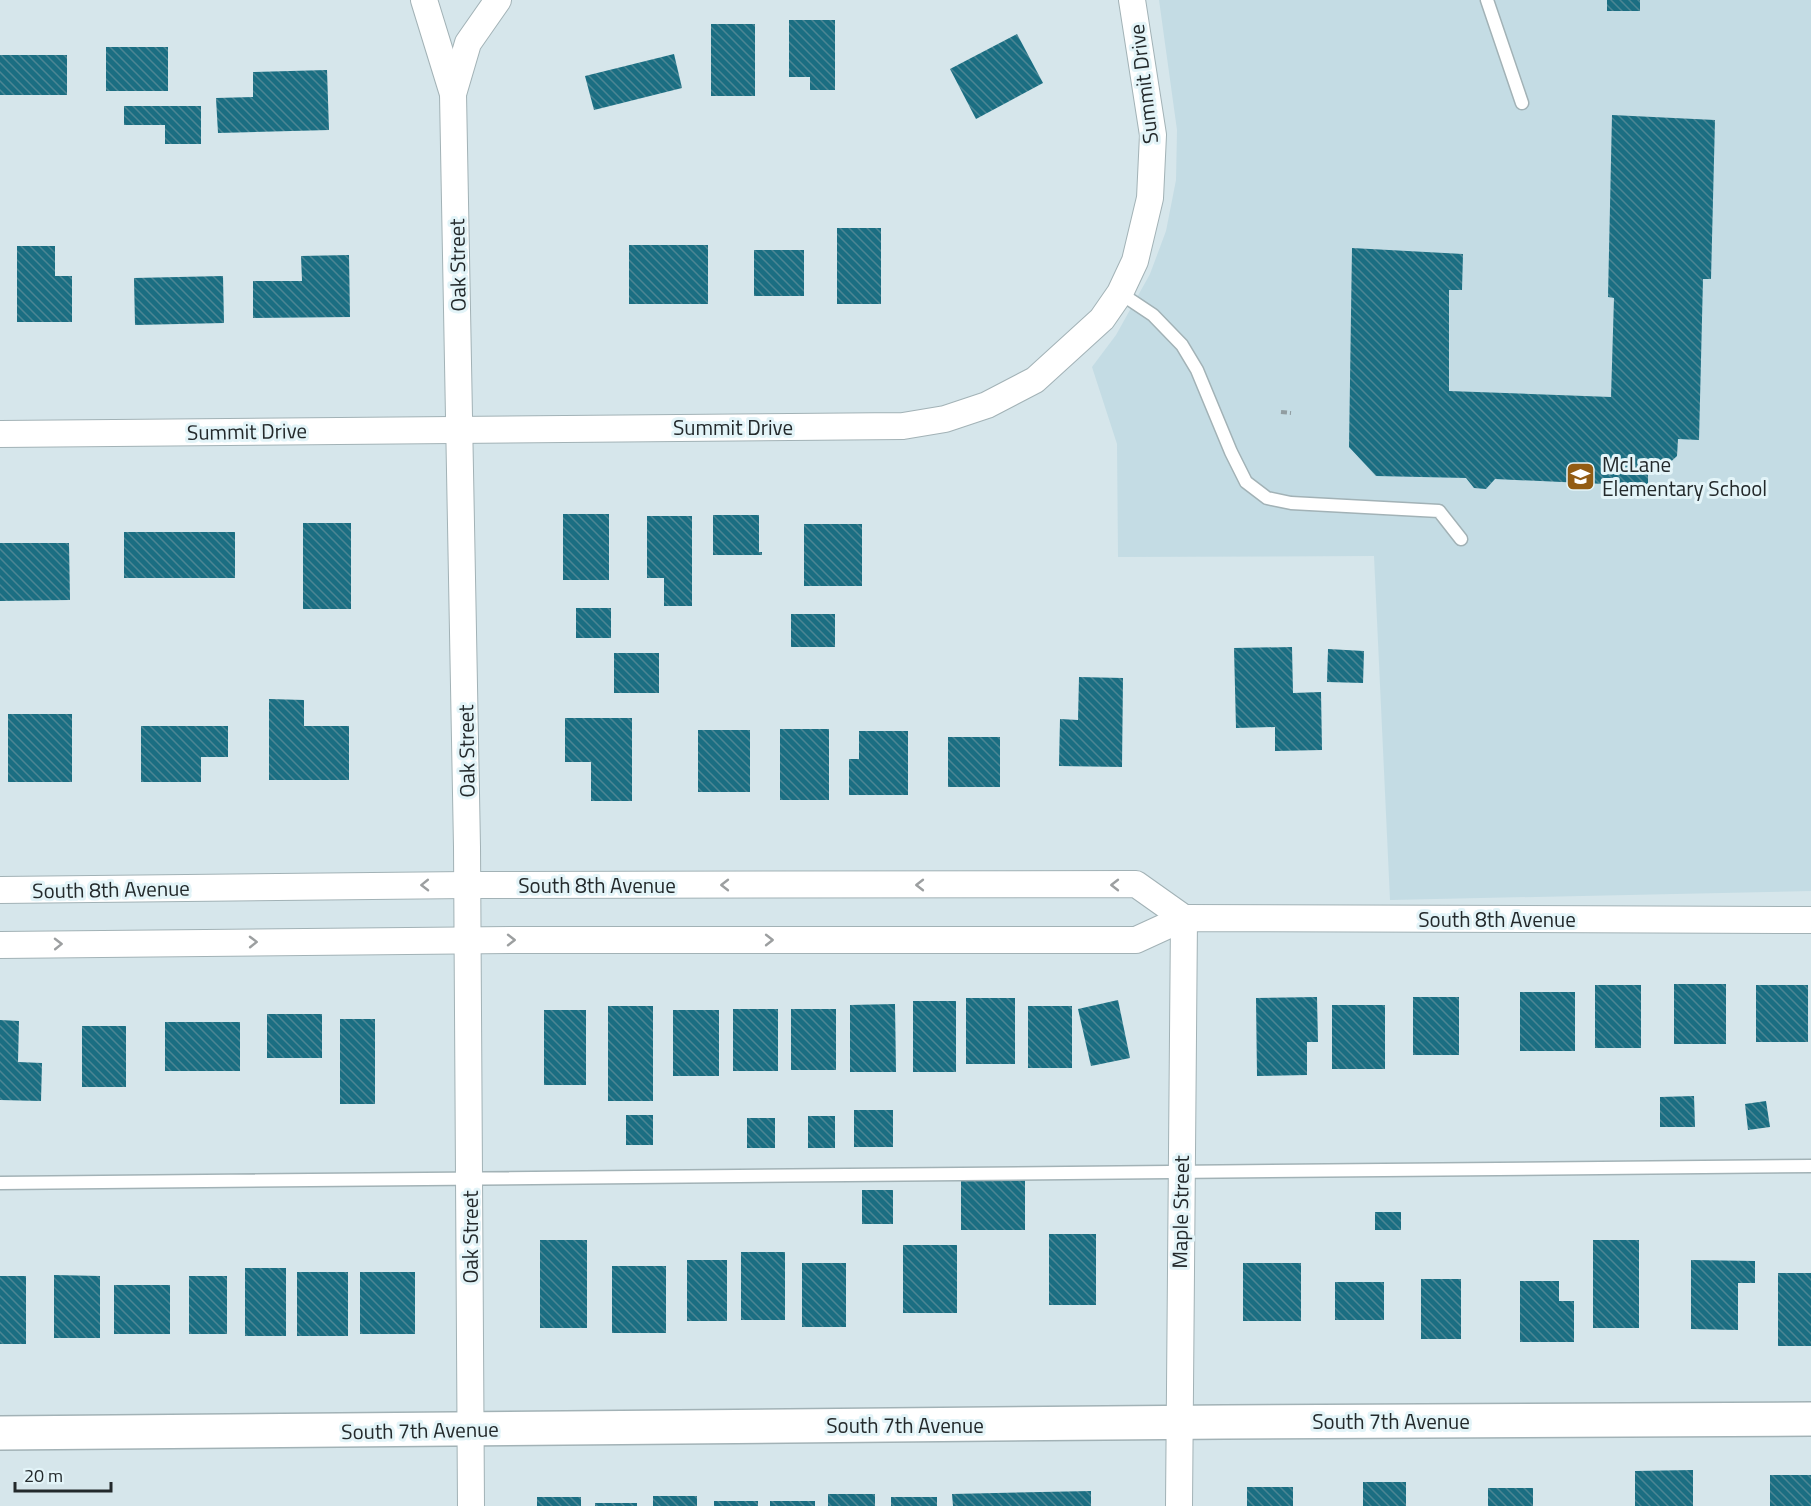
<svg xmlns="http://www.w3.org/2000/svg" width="1811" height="1506" font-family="'Titillium Web',sans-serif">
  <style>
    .built { fill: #c4dce4 }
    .building { fill: url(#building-back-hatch) }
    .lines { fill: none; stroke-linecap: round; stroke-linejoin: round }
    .lane-casing { stroke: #a2b2b6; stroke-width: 15 }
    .street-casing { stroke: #a2b2b6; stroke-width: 28 }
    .secondary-casing { stroke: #a2b2b6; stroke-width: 36 }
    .path { stroke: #919da1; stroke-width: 4; stroke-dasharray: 6 3; stroke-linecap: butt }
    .lane { stroke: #fff; stroke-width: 12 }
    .street { stroke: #fff; stroke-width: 26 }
    .secondary { stroke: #fff; stroke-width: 33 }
    .oneway { stroke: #9c9fa0 }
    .labels { text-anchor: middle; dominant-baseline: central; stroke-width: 6; stroke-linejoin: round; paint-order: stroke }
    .street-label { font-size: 21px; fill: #23292b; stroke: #e3f4f8 }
    .poi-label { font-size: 21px; fill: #23292b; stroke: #e3f4f8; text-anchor: start }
  </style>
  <defs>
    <pattern id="building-back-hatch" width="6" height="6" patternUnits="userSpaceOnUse" patternTransform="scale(1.5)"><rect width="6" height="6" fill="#1b6e82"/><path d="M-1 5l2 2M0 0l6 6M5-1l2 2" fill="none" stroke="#4c8694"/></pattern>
  </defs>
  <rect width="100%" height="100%" fill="#d6e6eb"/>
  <polygon class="built" points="1159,0 1811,0 1811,891 1390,900 1374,556 1118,557 1117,444 1092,367 1116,335 1150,274 1166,231 1176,180 1177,130"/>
  <g class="building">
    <rect x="1607" y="0" width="33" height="11"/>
    <polygon points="789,20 835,20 835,90 810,90 810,77 789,77"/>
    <rect x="711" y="24" width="44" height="72"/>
    <polygon points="1017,34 1043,83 976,119 950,69"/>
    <rect x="106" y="47" width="62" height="44"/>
    <polygon points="674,54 682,88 594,110 585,76"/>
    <rect x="0" y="55" width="67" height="40"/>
    <polygon points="327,70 329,130 218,133 216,98 253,97 253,72"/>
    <polygon points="124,106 201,106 201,144 165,144 165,125 124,125"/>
    <polygon points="1612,115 1715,120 1711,279 1703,279 1699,440 1678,439 1677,456 1663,469 1648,468 1648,486 1495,479 1486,489 1474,488 1466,478 1376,476 1349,447 1352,248 1463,254 1462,290 1449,290 1449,391 1611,397 1614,298 1608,297"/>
    <rect x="837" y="228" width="44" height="76"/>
    <rect x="629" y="245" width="79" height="59"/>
    <polygon points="17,246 55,246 55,276 72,276 72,322 17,322"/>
    <rect x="754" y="250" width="50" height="46"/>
    <polygon points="349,255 350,317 253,318 253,281 302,281 301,256"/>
    <polygon points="223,276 224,323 135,325 134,278"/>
    <rect x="563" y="514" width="46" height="66"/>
    <polygon points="713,515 759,515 759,552 762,552 762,555 713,555"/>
    <polygon points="647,516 692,516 692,606 664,606 664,578 647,578"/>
    <rect x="303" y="523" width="48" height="86"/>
    <rect x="804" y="524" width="58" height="62"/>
    <rect x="124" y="532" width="111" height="46"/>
    <polygon points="0,543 69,543 70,600 0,601"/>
    <rect x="576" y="608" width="35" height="30"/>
    <rect x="791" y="614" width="44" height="33"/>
    <polygon points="1292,647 1293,693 1321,692 1322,750 1275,751 1275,727 1236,728 1234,648"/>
    <polygon points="1328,649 1364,651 1363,683 1327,682"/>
    <rect x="614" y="653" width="45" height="40"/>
    <polygon points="1079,677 1123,678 1122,767 1059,766 1060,719 1078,720"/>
    <polygon points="269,699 304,700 304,726 349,726 349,780 269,780"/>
    <rect x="8" y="714" width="64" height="68"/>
    <polygon points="565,718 632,718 632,801 591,801 591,762 565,762"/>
    <polygon points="141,726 228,726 228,757 201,757 201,782 141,782"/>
    <rect x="780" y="729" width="49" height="71"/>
    <rect x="698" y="730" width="52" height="62"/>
    <polygon points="859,731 908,731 908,795 849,795 849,759 859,759"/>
    <rect x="948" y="737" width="52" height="50"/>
    <rect x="1674" y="984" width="52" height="60"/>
    <rect x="1595" y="985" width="46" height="63"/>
    <rect x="1756" y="985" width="52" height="57"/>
    <rect x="1520" y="992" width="55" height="59"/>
    <polygon points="1317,997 1318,1042 1307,1042 1307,1075 1257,1076 1256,998"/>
    <rect x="1413" y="997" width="46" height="58"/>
    <rect x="966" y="998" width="49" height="66"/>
    <polygon points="1118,1000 1130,1058 1091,1066 1078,1009"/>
    <rect x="913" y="1001" width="43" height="71"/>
    <polygon points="895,1004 896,1072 850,1072 850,1005"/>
    <rect x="1332" y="1005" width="53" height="64"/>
    <rect x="608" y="1006" width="45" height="95"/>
    <rect x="1028" y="1006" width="44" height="62"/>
    <rect x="733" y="1009" width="45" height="62"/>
    <rect x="791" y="1009" width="45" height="61"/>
    <rect x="544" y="1010" width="42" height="75"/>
    <rect x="673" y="1010" width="46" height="66"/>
    <rect x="267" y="1014" width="55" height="44"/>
    <rect x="340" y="1019" width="35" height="85"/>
    <polygon points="0,1020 19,1021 18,1062 42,1063 41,1101 0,1100"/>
    <rect x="165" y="1022" width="75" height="49"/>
    <rect x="82" y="1026" width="44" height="61"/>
    <polygon points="1694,1096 1695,1127 1660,1127 1660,1097"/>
    <polygon points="1766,1101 1770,1127 1748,1130 1745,1104"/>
    <rect x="854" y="1110" width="39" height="37"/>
    <rect x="626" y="1115" width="27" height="30"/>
    <rect x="808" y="1116" width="27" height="32"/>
    <rect x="747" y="1118" width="28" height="30"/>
    <rect x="961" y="1178" width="64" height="52"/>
    <rect x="862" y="1190" width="31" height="34"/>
    <rect x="1375" y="1212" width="26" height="18"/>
    <rect x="1049" y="1234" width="47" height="71"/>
    <rect x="540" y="1240" width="47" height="88"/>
    <rect x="1593" y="1240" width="46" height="88"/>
    <rect x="903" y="1245" width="54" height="68"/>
    <rect x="741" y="1252" width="44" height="68"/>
    <rect x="687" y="1260" width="40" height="61"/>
    <polygon points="1691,1260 1755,1261 1755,1283 1738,1283 1738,1330 1691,1329"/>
    <rect x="802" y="1263" width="44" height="64"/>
    <rect x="1243" y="1263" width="58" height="58"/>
    <rect x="612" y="1266" width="54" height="67"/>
    <rect x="245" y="1268" width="41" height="68"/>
    <rect x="297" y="1272" width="51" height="64"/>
    <rect x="360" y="1272" width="55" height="62"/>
    <rect x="1778" y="1273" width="33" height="73"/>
    <polygon points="54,1275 100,1276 100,1338 54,1338"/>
    <rect x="0" y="1276" width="26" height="68"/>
    <rect x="189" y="1276" width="38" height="58"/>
    <rect x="1421" y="1279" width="40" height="60"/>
    <polygon points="1520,1281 1559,1281 1559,1301 1574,1301 1574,1342 1520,1342"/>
    <rect x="1335" y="1282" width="49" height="38"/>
    <rect x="114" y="1285" width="56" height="49"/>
    <polygon points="1693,1470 1693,1506 1635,1506 1635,1471"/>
    <rect x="1770" y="1475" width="41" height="31"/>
    <rect x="1363" y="1482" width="43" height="24"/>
    <rect x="1247" y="1487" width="46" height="19"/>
    <rect x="1488" y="1488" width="45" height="18"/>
    <polygon points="1091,1491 1091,1506 953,1506 952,1494"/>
    <rect x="828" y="1494" width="47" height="12"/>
    <rect x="653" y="1496" width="44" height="10"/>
    <rect x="537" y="1497" width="44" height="9"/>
    <rect x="891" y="1497" width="46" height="9"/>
    <rect x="714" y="1501" width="44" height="5"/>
    <rect x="770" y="1501" width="45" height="5"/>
    <rect x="595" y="1503" width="42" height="3"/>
  </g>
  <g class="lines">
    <defs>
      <g id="lane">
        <polyline points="1487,0 1522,103"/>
        <polyline points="1120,293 1153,315 1182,345 1197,370 1231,452 1246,482 1267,498 1291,503 1439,511 1461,539"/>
        <polyline points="0,1183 1811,1166"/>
      </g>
      <g id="street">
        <polyline points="424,0 453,94 467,847 471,1506"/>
        <polyline points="453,94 468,43 498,0"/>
        <polyline points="0,434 903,426 945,419 987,405 1035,380 1102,319 1120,293 1135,261 1150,198 1153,135 1132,0"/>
        <polyline points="0,890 467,885 1136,884 1184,918"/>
        <polyline points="0,945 515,940 1136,940 1184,918 1811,920"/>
        <polyline points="1179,1506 1184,918"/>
      </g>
      <polyline id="secondary" points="0,1433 1224,1422 1811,1419"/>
    </defs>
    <use href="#lane" class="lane-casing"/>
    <use href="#street" class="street-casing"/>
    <use href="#secondary" class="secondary-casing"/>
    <polyline class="path" points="1281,412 1291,413"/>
    <use href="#lane" class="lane"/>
    <use href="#street" class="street"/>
    <use href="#secondary" class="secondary"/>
  </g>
  <defs><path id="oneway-chevron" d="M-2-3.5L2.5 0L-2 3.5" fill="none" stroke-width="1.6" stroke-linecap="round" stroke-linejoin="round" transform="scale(1.5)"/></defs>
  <g class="oneway">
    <use href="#oneway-chevron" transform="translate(425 885) rotate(179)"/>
    <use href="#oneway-chevron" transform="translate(725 885) rotate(180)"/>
    <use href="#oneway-chevron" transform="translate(920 885) rotate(180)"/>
    <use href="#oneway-chevron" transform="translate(1115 885) rotate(180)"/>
    <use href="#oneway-chevron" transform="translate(511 940)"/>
    <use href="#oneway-chevron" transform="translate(769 940)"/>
    <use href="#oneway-chevron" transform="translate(253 942) rotate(-1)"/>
    <use href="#oneway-chevron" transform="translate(58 944) rotate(-1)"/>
  </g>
  <defs>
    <symbol id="school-square" viewBox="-11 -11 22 22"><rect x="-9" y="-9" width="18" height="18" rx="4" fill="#935c13" stroke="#e3f4f8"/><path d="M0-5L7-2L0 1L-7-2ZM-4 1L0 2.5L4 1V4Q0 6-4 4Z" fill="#fff"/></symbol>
  </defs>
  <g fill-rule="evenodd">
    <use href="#school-square" x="1564" y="460" width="33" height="33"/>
  </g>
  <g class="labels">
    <g class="street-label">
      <text transform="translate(1143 84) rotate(-97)">Summit Drive</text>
      <text transform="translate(457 265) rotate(-91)">Oak Street</text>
      <text x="733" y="427">Summit Drive</text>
      <text transform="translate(247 431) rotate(-1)">Summit Drive</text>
      <text transform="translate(466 751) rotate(-91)">Oak Street</text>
      <text x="597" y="885">South 8th Avenue</text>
      <text transform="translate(111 889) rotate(-1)">South 8th Avenue</text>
      <text x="1497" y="919">South 8th Avenue</text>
      <text transform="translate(1180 1212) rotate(-89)">Maple Street</text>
      <text transform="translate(470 1237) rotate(-90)">Oak Street</text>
      <text x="1391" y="1421">South 7th Avenue</text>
      <text x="905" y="1425">South 7th Avenue</text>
      <text transform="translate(420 1430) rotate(-1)">South 7th Avenue</text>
    </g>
    <g class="poi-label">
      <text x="1602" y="464">McLane<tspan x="1602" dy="24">Elementary School</tspan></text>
    </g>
  </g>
  <path d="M15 1482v9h96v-9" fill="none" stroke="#23292b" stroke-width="3"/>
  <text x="24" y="1482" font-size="18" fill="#23292b" stroke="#e3f4f8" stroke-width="4.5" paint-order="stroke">20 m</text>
</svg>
